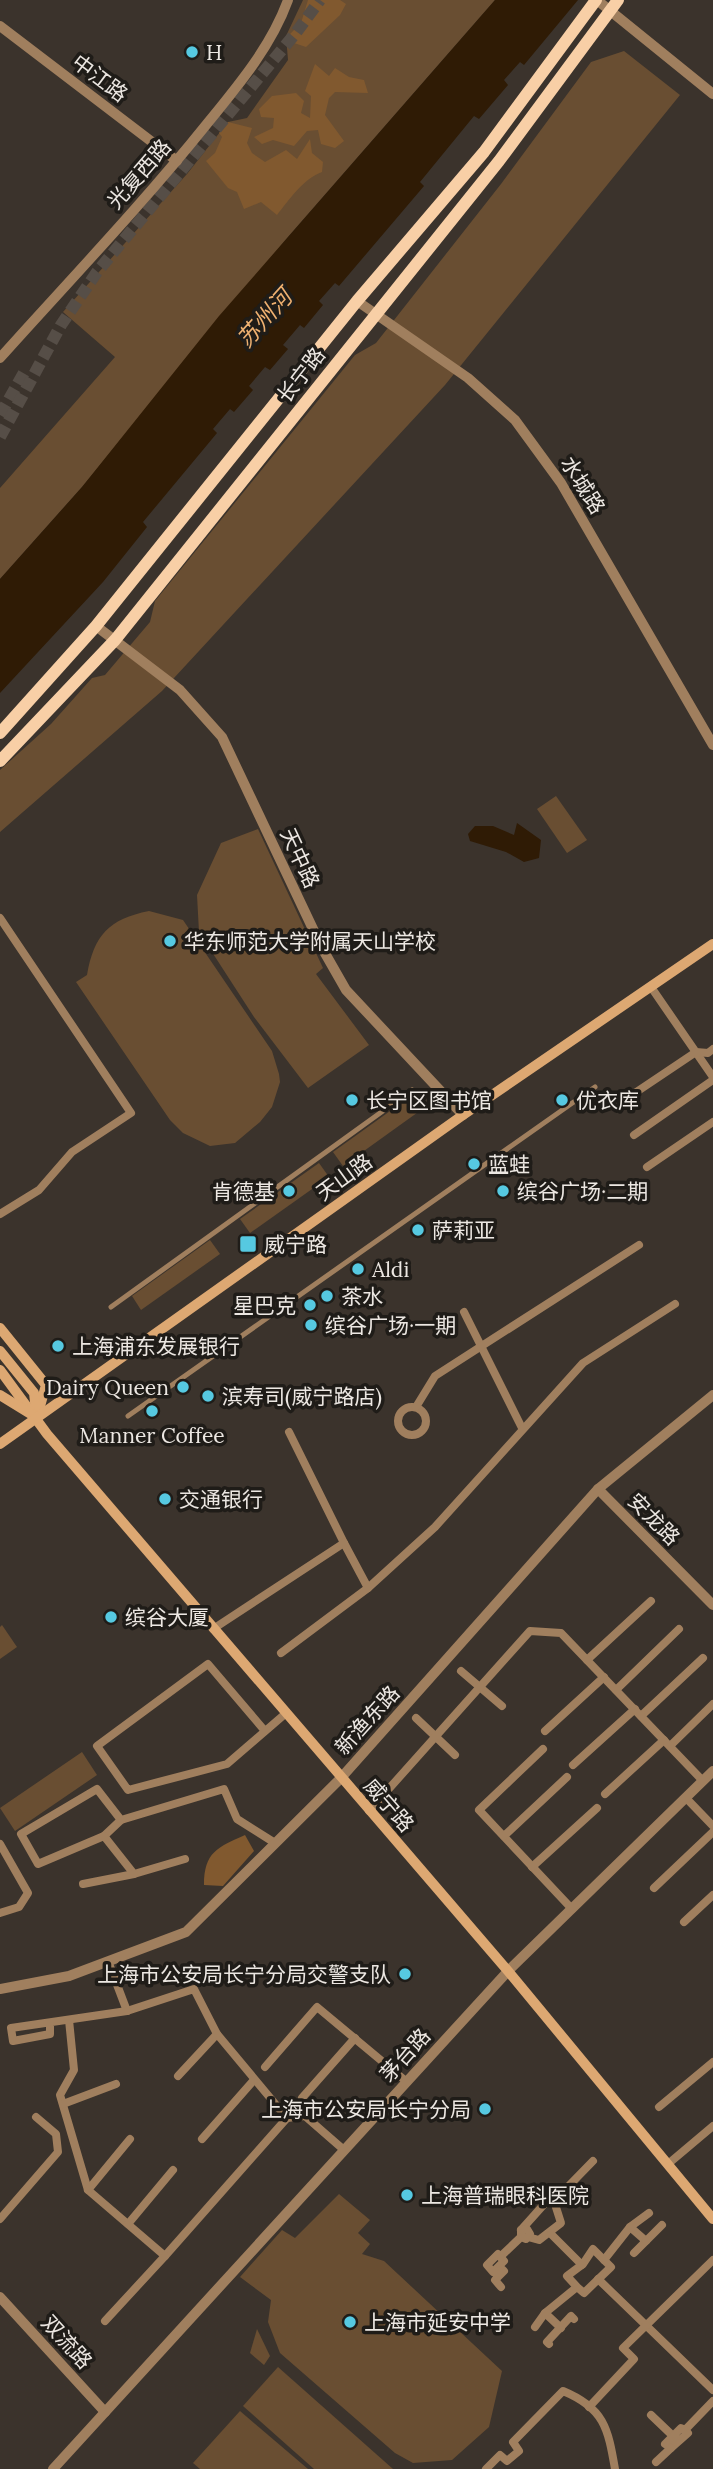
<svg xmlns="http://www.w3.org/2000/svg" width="713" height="2469" font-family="Lora,'Noto Sans SC',serif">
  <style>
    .green { fill: #694e32 }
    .forest { fill: #81592f }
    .water { fill: #2f1b05 }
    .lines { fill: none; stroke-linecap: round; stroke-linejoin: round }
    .trunk-tunnel { stroke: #564e47; stroke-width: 12; stroke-dasharray: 12 6; stroke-linecap: butt }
    .pedestrian { stroke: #a07f5e; stroke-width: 5 }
    .minor { stroke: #a07f5e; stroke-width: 8 }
    .tertiary { stroke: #a07f5e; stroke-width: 10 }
    .secondary { stroke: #dda872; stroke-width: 10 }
    .primary { stroke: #f8cfa6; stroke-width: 12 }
    .poi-dot { fill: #56c9e1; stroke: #1f1c18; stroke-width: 2.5 }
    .labels { text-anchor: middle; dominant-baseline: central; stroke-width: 7; stroke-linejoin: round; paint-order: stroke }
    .poi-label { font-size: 21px; fill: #ece7e2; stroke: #1f1c18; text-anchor: start }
    .street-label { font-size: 21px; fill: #ece7e2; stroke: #1f1c18 }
    .water-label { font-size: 23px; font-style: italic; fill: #eeb070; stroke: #1f1c18 }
  </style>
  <rect width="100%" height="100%" fill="#3b332c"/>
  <g class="green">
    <polygon points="303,0 495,0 288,237 82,487 0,579 0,488 115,357 63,312 187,174 228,122 247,118 288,60 286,36"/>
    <polygon points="624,51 680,95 445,385 162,691 0,832 0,770 51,724 92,678 105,675 150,622 155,601 355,355 376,343 501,184 591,62"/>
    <polygon points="556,796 587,840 567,853 537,809"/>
    <polygon points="258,829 323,968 316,974 369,1045 308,1088 254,1017 199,932 197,895 221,843"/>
    <path d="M149,911L183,920L272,1051L279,1074L280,1082L272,1107L260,1122L235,1143L210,1146L183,1133L170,1120L76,982L87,975C94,935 109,919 149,911Z"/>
    <polygon points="411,1096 421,1110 343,1166 333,1152"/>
    <polygon points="319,1163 329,1177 250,1233 240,1219"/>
    <polygon points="210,1240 220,1254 141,1310 132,1296"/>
    <polygon points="2,1625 17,1647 0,1659 0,1627"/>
    <polygon points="82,1752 97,1775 15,1831 0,1808"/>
    <polygon points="339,2194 370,2220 358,2233 370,2244 362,2254 384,2261 502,2371 489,2427 452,2460 413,2463 395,2453 280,2353 268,2322 271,2300 240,2277 282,2230 295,2238"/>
    <polygon points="257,2329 270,2356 264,2365 250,2353"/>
    <polygon points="278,2367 393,2469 314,2469 243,2406"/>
    <polygon points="240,2411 308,2469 200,2469 193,2463"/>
  </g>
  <g class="forest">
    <polygon points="308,0 340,0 346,4 340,15 306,47 294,43 290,34 301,23"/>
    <polygon points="315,64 329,76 335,68 349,77 364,80 368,93 335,92 329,98 325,115 344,141 335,148 321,144 318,130 307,131 294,146 273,140 262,144 254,137 273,128 274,118 261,117 259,109 272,96 296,93 304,101 301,113 310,118 311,96 305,91"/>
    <path d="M228,122L252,128L247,143L252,153L265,162L286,150L297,159L310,139L312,153L323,162L322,172C303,179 289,200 277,215L261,202L244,209L237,192L228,188L206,161L215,153L222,137L219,133Z"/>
    <path d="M245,1835L254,1851L223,1886L204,1885C204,1852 218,1847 245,1835Z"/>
  </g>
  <g class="water">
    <polygon points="495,0 578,0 524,65 520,62 504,80 508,85 479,119 474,116 420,182 424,186 339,286 335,283 319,301 323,305 304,328 300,325 283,345 288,349 270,370 265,367 249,386 253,390 234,412 230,409 213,429 217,433 143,522 147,527 103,582 0,693 0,579 82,487 219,316"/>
    <polygon points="517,823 541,840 539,858 524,862 506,852 470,841 468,834 475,826 493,826 514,835"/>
  </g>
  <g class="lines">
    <g class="trunk-tunnel">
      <polyline points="0,415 25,371"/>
      <polyline points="0,437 61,325 97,272 295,34 320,0"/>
    </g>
    <g class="pedestrian">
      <polyline points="111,1307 412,1090"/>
      <polyline points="128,1416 595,1087"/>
    </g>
    <g class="minor">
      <polyline points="0,918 131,1113 72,1152 39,1190 0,1214"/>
      <polyline points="651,987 713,1077"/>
      <polyline points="617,1105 696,1052 708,1053 713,1049"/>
      <polyline points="634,1135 713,1080"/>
      <polyline points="647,1167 713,1122"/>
      <polyline points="464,1312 522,1428"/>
      <circle cx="412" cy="1421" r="14"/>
      <polyline points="416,1407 435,1376 639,1245"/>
      <polyline points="289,1432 344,1543"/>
      <polyline points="368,1588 435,1527 583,1363 675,1304"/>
      <polyline points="213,1629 344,1543 368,1588 281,1653"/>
      <polyline points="587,1660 651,1601"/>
      <polyline points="461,1671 502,1706"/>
      <polyline points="616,1690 679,1629"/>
      <polyline points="641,1716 703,1658"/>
      <polyline points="416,1718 455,1755"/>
      <polyline points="265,1731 208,1664 97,1746 128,1790 227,1764 285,1714"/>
      <polyline points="545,1731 604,1677"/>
      <polyline points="670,1746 713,1704"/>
      <polyline points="543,1749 479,1810 572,1909"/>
      <polyline points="573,1765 635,1709"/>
      <polyline points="605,1794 664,1740"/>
      <polyline points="686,1798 713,1826"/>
      <polyline points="369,1811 530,1631 561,1633 703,1781"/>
      <polyline points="104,1836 121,1820"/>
      <polyline points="504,1836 567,1777"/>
      <polyline points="0,1844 28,1893 19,1907 0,1913"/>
      <polyline points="185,1859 134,1874 104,1836 38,1864 21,1834 97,1789 121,1820 224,1789 237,1819 275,1843"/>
      <polyline points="532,1867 597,1808"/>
      <polyline points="83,1884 134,1874"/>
      <polyline points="654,1888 713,1832"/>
      <polyline points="684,1922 713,1895"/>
      <polyline points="69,2020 74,2070 60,2095 88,2190 165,2256 287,2118 217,2034 194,1989 127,2011"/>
      <polyline points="50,2023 50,2034 13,2041 11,2028 127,2011 108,1961"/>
      <polyline points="265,2067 317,2007 407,2082"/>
      <polyline points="178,2076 217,2034"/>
      <polyline points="302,2098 355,2038"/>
      <polyline points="63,2104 116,2084"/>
      <polyline points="659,2107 713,2062"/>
      <polyline points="287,2118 305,2116 344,2150"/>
      <polyline points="202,2139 254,2080"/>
      <polyline points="668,2164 713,2126"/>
      <polyline points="88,2190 130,2139"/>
      <polyline points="554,2201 593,2161"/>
      <polyline points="0,2219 58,2152 56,2134 36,2117"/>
      <polyline points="128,2224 173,2170"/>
      <polyline points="630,2227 646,2241 634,2253"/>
      <polyline points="521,2230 547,2201 554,2201 561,2223 539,2240 528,2237"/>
      <polyline points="551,2234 582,2265"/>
      <polyline points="646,2241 662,2225"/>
      <polyline points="500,2257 521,2237 526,2239 530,2234 527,2229 521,2230 521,2237"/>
      <polyline points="604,2260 630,2227 649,2213"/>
      <polyline points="499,2266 504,2261 498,2254 487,2265 493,2272 499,2266 504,2271 495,2280 501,2287"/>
      <polyline points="598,2279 713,2390"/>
      <polyline points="545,2313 561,2328"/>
      <polyline points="105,2321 165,2256"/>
      <polyline points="535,2327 545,2313 577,2287 567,2276 583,2264 593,2249 611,2267 584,2293 577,2287"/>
      <polyline points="549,2344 547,2342 571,2316 574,2319"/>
      <polyline points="589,2407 634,2359 623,2348 713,2260"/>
      <polyline points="651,2415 673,2436"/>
      <polyline points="685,2430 688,2433 671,2448 665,2444 681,2428 685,2430 713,2401"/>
      <polyline points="656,2462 671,2448"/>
      <path d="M486,2469L500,2455L507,2461L519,2451L513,2442L563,2391C604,2408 608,2428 615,2469"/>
    </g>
    <g class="tertiary">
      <polyline points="597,0 713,94"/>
      <polyline points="0,26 177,161"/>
      <polyline points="357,301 468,378 515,420 561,483 713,745"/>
      <path d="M0,358C69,281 141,206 206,125C237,87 271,47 288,0"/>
      <polyline points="96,626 180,690 222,737 322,948 346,990 463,1115"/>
      <polyline points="598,1489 713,1605"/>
      <polyline points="0,1989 69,1976 186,1932 340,1779 598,1489 713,1395"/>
      <polyline points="0,2297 105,2412"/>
      <polyline points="53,2469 508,1971 713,1771"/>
    </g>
    <g class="secondary">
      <polyline points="0,1328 46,1385 37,1417"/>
      <polyline points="0,1351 34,1393 36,1411"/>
      <polyline points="0,1370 47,1434 508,1971 713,2219"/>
      <polyline points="0,1395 34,1416"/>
      <polyline points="0,1444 463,1115 713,944"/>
    </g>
    <g class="primary">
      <polyline points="0,733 96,626 357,301 484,152 596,0"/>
      <polyline points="0,761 115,640 499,161 618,0"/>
    </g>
  </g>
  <g class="poi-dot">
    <circle cx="192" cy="52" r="7"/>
    <circle cx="170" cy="941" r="7"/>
    <circle cx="352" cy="1100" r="7"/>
    <circle cx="562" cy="1100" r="7"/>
    <circle cx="474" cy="1164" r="7"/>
    <circle cx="289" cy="1191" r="7"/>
    <circle cx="503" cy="1191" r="7"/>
    <circle cx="418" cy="1230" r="7"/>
    <rect x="239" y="1235" width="18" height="18" rx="3.5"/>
    <circle cx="358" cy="1269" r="7"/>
    <circle cx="327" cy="1296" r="7"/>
    <circle cx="310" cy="1305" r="7"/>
    <circle cx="311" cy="1325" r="7"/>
    <circle cx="58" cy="1346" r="7"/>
    <circle cx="183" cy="1387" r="7"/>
    <circle cx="208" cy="1396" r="7"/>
    <circle cx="152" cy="1411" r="7"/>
    <circle cx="165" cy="1499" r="7"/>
    <circle cx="111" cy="1617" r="7"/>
    <circle cx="405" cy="1974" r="7"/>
    <circle cx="485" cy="2109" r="7"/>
    <circle cx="407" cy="2195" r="7"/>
    <circle cx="350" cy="2322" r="7"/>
  </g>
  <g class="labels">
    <g class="poi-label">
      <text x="206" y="52">H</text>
      <text x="184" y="941">华东师范大学附属天山学校</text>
      <text x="366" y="1100">长宁区图书馆</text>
      <text x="576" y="1100">优衣库</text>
      <text x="488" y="1164">蓝蛙</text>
      <text x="275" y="1191" text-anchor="end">肯德基</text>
      <text x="517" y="1191">缤谷广场·二期</text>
      <text x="432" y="1230">萨莉亚</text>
      <text x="264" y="1244">威宁路</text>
      <text x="372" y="1269">Aldi</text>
      <text x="341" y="1296">茶水</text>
      <text x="296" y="1305" text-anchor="end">星巴克</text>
      <text x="325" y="1325">缤谷广场·一期</text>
      <text x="72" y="1346">上海浦东发展银行</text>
      <text x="169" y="1387" text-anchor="end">Dairy Queen</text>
      <text x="222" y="1396">滨寿司(威宁路店)</text>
      <text x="152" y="1435" text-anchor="middle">Manner Coffee</text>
      <text x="179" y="1499">交通银行</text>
      <text x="125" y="1617">缤谷大厦</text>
      <text x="391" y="1974" text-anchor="end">上海市公安局长宁分局交警支队</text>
      <text x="471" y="2109" text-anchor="end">上海市公安局长宁分局</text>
      <text x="421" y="2195">上海普瑞眼科医院</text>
      <text x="364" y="2322">上海市延安中学</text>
    </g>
    <g class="street-label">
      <text transform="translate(100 78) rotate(37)">中江路</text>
      <text transform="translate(139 174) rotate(-49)">光复西路</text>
      <text transform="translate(301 375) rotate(-52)">长宁路</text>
      <text transform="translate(583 485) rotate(58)">水城路</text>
      <text transform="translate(300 858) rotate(65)">天中路</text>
      <text transform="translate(344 1177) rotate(-36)">天山路</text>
      <text transform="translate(654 1519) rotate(45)">安龙路</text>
      <text transform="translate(367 1720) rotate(-48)">新渔东路</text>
      <text transform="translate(389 1805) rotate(49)">威宁路</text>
      <text transform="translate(405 2055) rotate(-48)">茅台路</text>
      <text transform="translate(67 2342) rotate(48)">双流路</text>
    </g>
    <g class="water-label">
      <text transform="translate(264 318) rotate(-48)">苏州河</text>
    </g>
  </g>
</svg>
